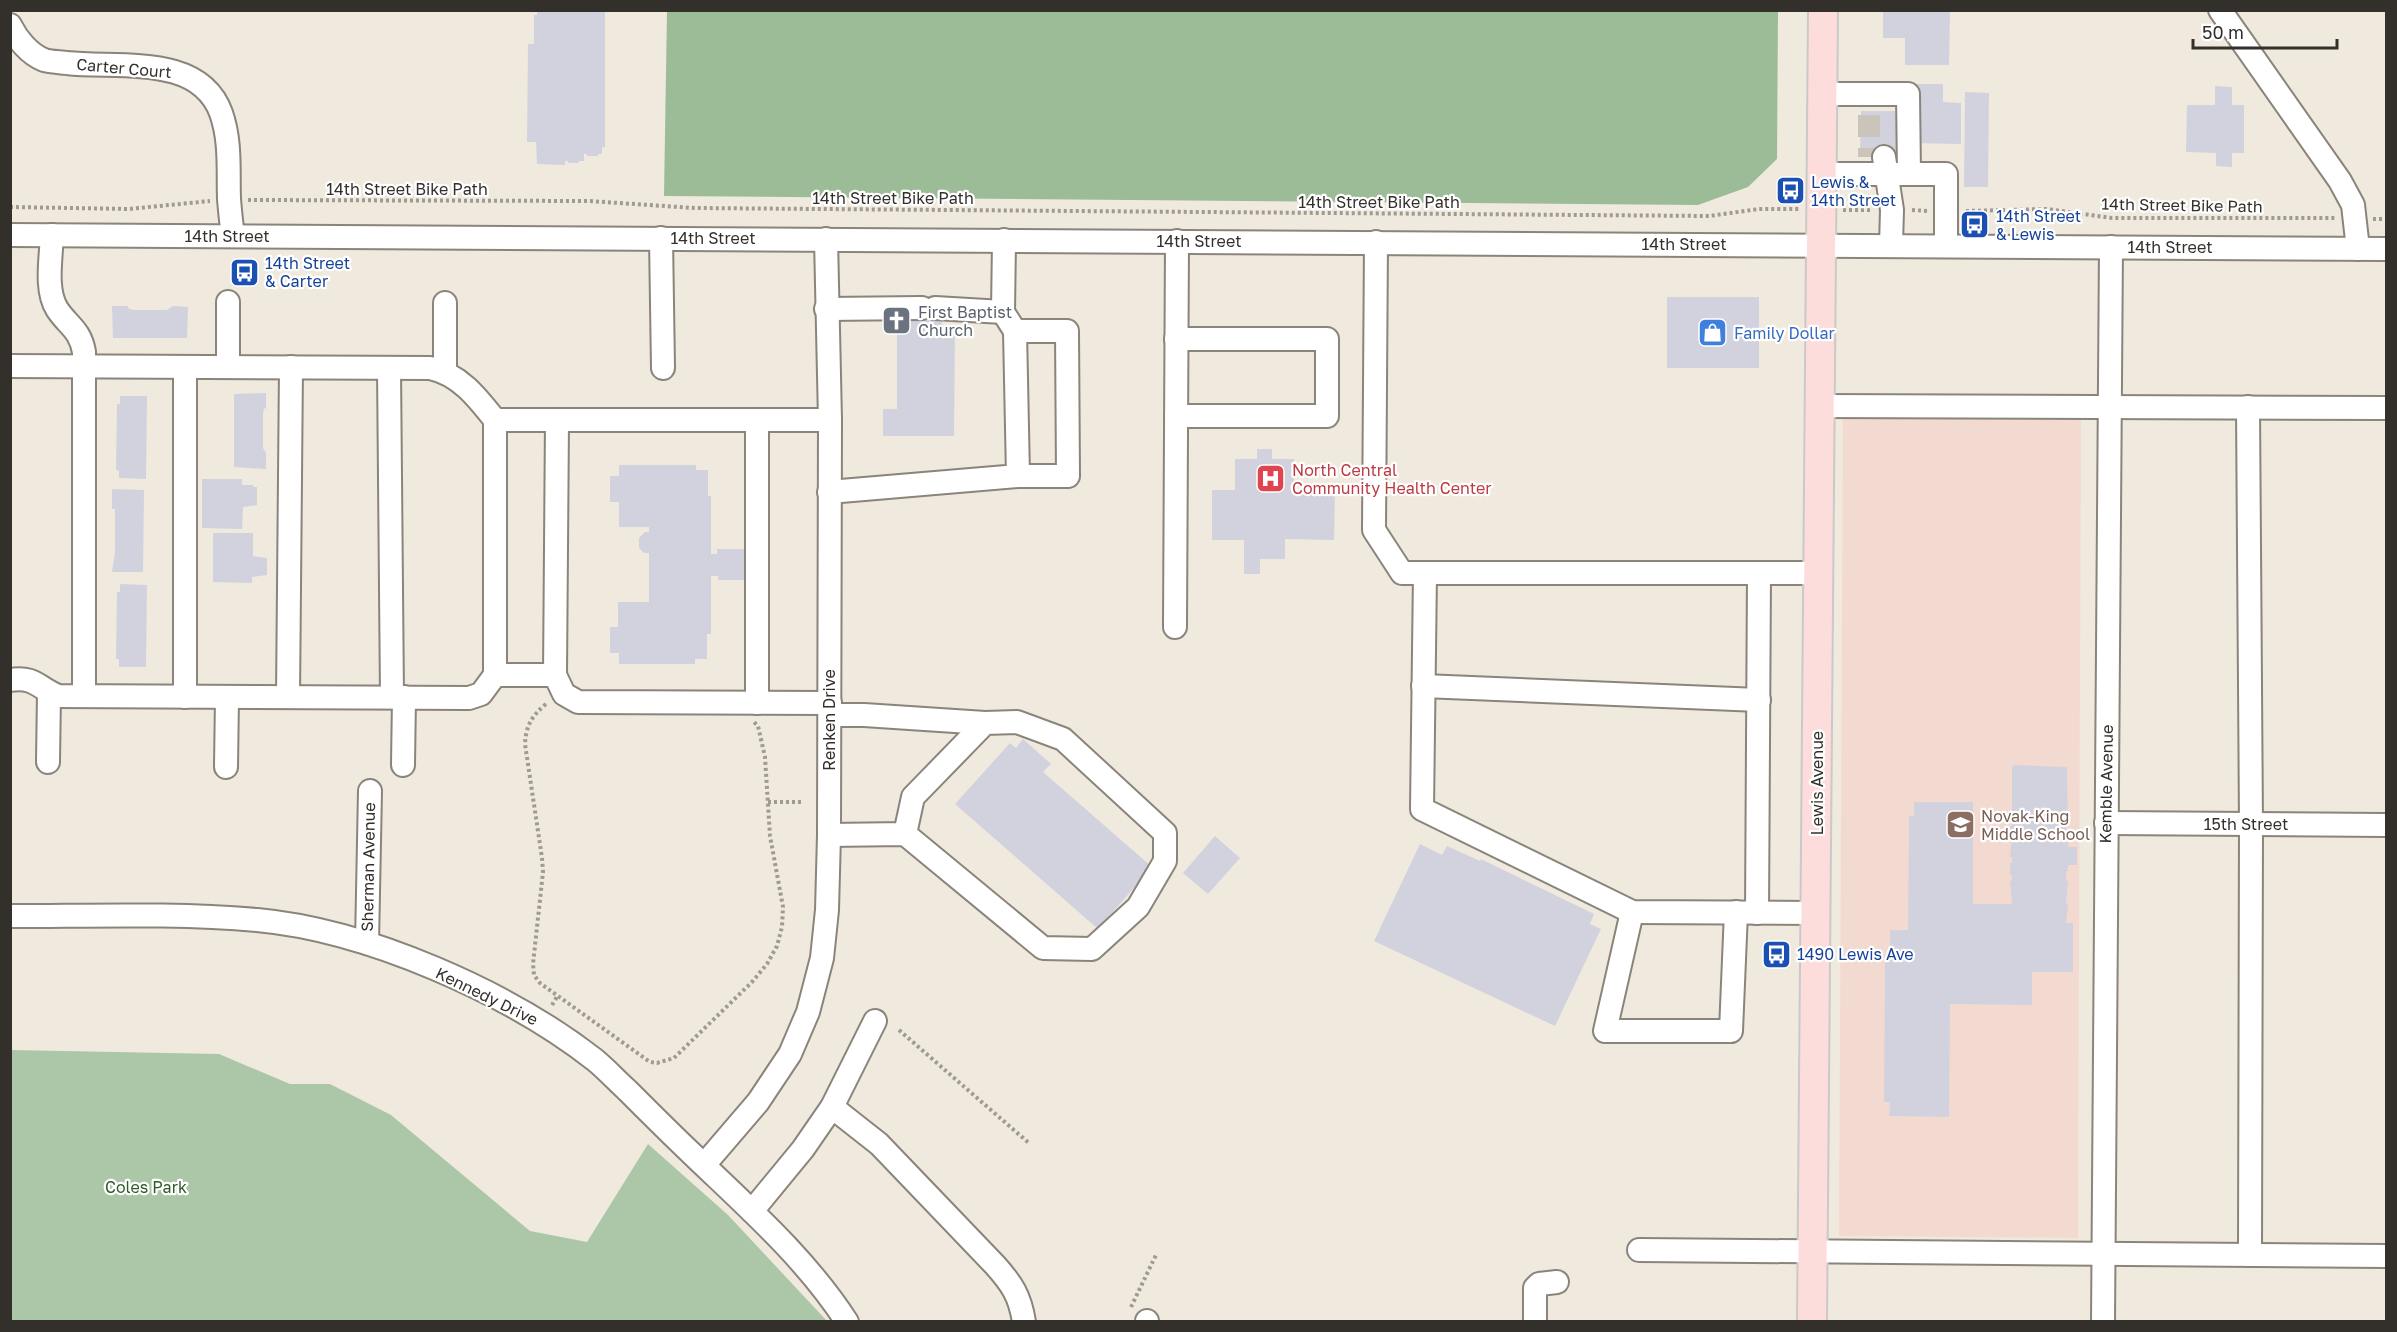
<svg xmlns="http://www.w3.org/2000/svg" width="2397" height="1332" font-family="'Golos Text',sans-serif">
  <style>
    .education { fill: #f3dad1 }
    .green { fill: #abc7a7 }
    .forest { fill: #9cbc98 }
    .building { fill: #d2d2de }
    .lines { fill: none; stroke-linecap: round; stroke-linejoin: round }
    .minor-tunnel { stroke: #cac4ba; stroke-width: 22; stroke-dasharray: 22 11; stroke-linecap: butt }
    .minor-casing { stroke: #8a847a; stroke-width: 26 }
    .major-casing { stroke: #cac9c8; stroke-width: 32 }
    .path { stroke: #9f9a92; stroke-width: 4; stroke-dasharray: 3 3; stroke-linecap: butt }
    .minor { stroke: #fff; stroke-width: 22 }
    .major { stroke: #fddddc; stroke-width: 28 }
    .labels { text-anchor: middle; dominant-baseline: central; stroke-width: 4.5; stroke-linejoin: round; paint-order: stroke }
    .street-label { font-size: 16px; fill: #33302c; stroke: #fff }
    .transit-label { font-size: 16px; fill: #164399; stroke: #fff; text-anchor: start }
    .worship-label { font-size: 16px; fill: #5b616d; stroke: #fff; text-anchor: start }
    .shop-label { font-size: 16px; fill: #366cbe; stroke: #fff; text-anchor: start }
    .health-label { font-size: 16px; fill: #be3a42; stroke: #fff; text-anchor: start }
    .education-label { font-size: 16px; fill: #785e54; stroke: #fff; text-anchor: start }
    .park-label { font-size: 16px; fill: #2f5b29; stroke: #fff }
  </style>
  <rect width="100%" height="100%" fill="#f0e9de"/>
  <polygon class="education" points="1843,412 2081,413 2078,1238 1839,1236"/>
  <polygon class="green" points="11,1050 219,1054 290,1084 330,1084 391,1115 530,1231 587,1242 648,1144 728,1215 827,1321 11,1321"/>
  <polygon class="forest" points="667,11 1778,11 1777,159 1748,187 1698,205 664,196"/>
  <g class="building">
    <polygon points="537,10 605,10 605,147 602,147 602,154 598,154 598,156 587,156 587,154 584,154 584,161 579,161 579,163 568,163 568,161 565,161 565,165 537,164 536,142 527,142 528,44 534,44 534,15 537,15"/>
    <polygon points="1883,10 1950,10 1949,65 1905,65 1905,38 1883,38"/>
    <polygon points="1913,84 1943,84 1943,102 1961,103 1961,144 1913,143"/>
    <polygon points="2215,86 2232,87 2232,105 2244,105 2244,153 2232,153 2232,167 2216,166 2216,153 2186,152 2187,105 2215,105"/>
    <polygon points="1965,92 1989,93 1988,187 1964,187"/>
    <polygon points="1861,111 1906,111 1905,153 1860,153"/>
    <rect x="1667" y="297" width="92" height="71"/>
    <polygon points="919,303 942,317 942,327 955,327 954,436 883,436 883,409 897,409 897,326 910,326 910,318"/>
    <polygon points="112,306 128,306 128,308 133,310 167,310 173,306 188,307 187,338 113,338"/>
    <polygon points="266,393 266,409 264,408 263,414 263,448 266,453 266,469 234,467 234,394"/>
    <polygon points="120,396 147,396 146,479 119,478 119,471 116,470 117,404 120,404"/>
    <polygon points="1257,449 1272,449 1272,459 1294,459 1294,490 1335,490 1334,540 1285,539 1285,559 1260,559 1260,574 1244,574 1244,540 1212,540 1212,490 1235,490 1235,459 1257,459"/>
    <polygon points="619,465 696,465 696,470 708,470 708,496 711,496 711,554 717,554 717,549 748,549 748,580 718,580 718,576 711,576 711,634 707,634 707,659 695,659 695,664 619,664 619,653 610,653 610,627 618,627 618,602 649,602 649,553 644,553 639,548 639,538 645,532 649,532 649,527 619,527 619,502 610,502 610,476 619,476"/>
    <polygon points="202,479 242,479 242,485 253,485 253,487 257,487 257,505 243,507 242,529 202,528"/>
    <polygon points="112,489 144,490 143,572 112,572 115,552 115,509 112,509"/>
    <polygon points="213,533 253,533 253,556 267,558 267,575 252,577 252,583 213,582"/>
    <polygon points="120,584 147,585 146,667 119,667 119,659 116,659 117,592 120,592"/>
    <polygon points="1023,739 1051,764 1043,772 1152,867 1098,929 955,804 1010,743 1016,748"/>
    <polygon points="2014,765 2067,767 2068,826 2066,826 2066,836 2068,836 2068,847 2077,847 2077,865 2068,865 2068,871 2066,871 2066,881 2068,881 2066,904 2068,904 2066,923 2073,923 2073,972 2032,972 2032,1005 1950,1004 1949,1117 1889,1116 1890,1102 1884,1102 1885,958 1890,958 1890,930 1908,930 1909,816 1914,816 1914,802 1973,802 1973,904 2012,904 2010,881 2012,881 2012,875 2010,875 2010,863 2012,863 2012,857 2010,857 2012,838 2010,838 2010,826 2012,826 2012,767"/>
    <polygon points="1215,836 1240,858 1208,894 1183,873"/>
    <polygon points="1420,844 1442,855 1447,846 1480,861 1481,859 1594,914 1590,924 1601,929 1555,1026 1374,941"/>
  </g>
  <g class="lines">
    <polyline class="minor-tunnel" points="1869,115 1869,157"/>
    <defs>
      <g id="minor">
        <polyline points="2220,10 2340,181 2353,205 2358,249"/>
        <path d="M10,25C17,39 29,54 44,60C51,62 60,62 67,63C118,69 199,53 221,113C231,141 228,170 229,199C230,211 231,223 233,235"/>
        <polyline points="1884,157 1892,210 1891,245"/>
        <polyline points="1822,174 1909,174 1908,94 1823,94"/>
        <polyline points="1909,174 1946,174 1946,246"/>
        <polyline points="10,235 2386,249"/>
        <path d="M52,235C51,258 45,290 57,309C68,326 80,329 84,352V696"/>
        <polyline points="661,238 663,368"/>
        <polyline points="1004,240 1003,312 1015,331"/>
        <polyline points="1376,242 1374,530 1402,573 1819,573"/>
        <polyline points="445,303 445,371"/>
        <polyline points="935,308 1003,312"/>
        <polyline points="826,309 922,308"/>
        <polyline points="1176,339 1327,339 1327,416 1176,416"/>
        <path d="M10,366L430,368C459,374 477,397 495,420V675L481,694L469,698L58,696C38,688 35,676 10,680"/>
        <polyline points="185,367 185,697"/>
        <polyline points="228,367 228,302"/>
        <polyline points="389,368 392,697"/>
        <polyline points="1820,406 2386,408"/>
        <polyline points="2248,407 2251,824 2250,1255"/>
        <polyline points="495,420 830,420"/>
        <polyline points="757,420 757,703"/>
        <polyline points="829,492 1018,476 1068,476 1067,331 1015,331 1018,476"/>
        <polyline points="1425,573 1422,809 1632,912 1816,913"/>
        <polyline points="1175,627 1177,241"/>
        <polyline points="495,675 555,675 564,694 578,702 830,703"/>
        <polyline points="555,675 557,420"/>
        <polyline points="1423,686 1759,700"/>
        <polyline points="288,697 291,367"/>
        <polyline points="830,715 864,715 985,723"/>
        <polyline points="48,762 49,693"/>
        <polyline points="403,765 404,697"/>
        <polyline points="226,767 227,697"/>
        <polyline points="2106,823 2386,825"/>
        <polyline points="829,835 905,834 1043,948 1092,949 1138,907 1165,861 1165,833 1063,739 1017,722 985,723 913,797 905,834"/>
        <polyline points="1632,912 1605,1031 1731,1031 1736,912"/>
        <polyline points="1757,913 1759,573"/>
        <path d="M10,916C92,916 175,913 257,920C367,930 508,992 595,1060C606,1069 616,1080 627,1090C648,1111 669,1132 690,1152C746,1206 805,1257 847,1322"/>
        <polyline points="367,943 370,791"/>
        <path d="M832,1107L879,1144L995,1265C1012,1284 1020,1296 1024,1322"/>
        <polyline points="704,1165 758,1102 790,1054 808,1012 822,958 827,910 829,835 830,420 826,239"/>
        <polyline points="752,1211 803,1149 832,1107 875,1021"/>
        <polyline points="1639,1250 2386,1256"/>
        <polyline points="1147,1322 1147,1321"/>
        <polyline points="1535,1322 1535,1288 1539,1284 1557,1282"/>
        <polyline points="2103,1322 2111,247"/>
      </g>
      <polyline id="major" points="1812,1322 1823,10"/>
    </defs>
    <use href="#minor" class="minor-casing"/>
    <use href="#major" class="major-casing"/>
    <g class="path">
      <polyline points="248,200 589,201 694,208 1709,216 1759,209 1799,209"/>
      <polyline points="10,207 129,209 210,201"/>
      <polyline points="1843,210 1871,210"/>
      <polyline points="1912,210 1928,211"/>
      <polyline points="1966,211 2047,209 2112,218 2336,218"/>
      <polyline points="2373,219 2386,219"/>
      <path d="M546,704C532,716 526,725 525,744L542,858L543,872L533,964L534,975L540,983L650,1062L657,1063L674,1058L752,982L767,964L777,946L782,927L783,907L770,836L765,757L758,726L754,722"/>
      <polyline points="768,802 802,802"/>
      <polyline points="552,1005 558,995"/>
      <polyline points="899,1030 1030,1144"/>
      <polyline points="1131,1307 1156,1255"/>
    </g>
    <use href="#minor" class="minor"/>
    <use href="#major" class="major"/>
  </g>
  <defs>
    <symbol id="bus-square" viewBox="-11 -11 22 22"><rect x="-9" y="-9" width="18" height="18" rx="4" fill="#1a4fb4" stroke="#fff"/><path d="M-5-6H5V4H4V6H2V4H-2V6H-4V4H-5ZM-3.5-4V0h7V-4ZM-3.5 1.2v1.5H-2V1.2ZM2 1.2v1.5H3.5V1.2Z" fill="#fff"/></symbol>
    <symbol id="church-square" viewBox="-11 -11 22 22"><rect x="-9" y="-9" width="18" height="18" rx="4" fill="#6b7280" stroke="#fff"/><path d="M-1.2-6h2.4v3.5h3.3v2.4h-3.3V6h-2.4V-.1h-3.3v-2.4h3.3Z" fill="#fff"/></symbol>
    <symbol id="shop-square" viewBox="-11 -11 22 22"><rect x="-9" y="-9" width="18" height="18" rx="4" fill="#3f7fe0" stroke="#fff"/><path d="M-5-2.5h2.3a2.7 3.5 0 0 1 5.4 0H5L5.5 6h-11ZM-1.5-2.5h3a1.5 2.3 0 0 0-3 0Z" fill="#fff"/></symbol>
    <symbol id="hospital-square" viewBox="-11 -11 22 22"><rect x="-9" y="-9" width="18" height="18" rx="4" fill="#e0444e" stroke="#fff"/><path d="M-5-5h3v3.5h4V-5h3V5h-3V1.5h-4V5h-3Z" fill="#fff"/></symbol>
    <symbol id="school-square" viewBox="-11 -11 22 22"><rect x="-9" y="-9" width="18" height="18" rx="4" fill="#8d6e63" stroke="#fff"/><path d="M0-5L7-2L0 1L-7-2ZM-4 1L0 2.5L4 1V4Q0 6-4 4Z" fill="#fff"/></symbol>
  </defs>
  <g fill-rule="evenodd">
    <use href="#bus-square" x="1774" y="174" width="33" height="33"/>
    <use href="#bus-square" x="1958" y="208" width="33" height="33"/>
    <use href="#bus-square" x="228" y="256" width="33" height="33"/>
    <use href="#church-square" x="880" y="304" width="33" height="33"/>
    <use href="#shop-square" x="1696" y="316" width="33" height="33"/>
    <use href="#hospital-square" x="1254" y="462" width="33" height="33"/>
    <use href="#school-square" x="1944" y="808" width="33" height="33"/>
    <use href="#bus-square" x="1760" y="938" width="33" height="33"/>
  </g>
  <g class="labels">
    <g class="street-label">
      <text transform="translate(124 68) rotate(5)">Carter Court</text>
      <text x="407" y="189">14th Street Bike Path</text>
      <text x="893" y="198">14th Street Bike Path</text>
      <text x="1379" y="202">14th Street Bike Path</text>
      <text transform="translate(2182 205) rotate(1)">14th Street Bike Path</text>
      <text x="227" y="236">14th Street</text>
      <text x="713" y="238">14th Street</text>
      <text x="1199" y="241">14th Street</text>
      <text x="1684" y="244">14th Street</text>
      <text x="2170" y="247">14th Street</text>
      <text transform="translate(829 720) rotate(-90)">Renken Drive</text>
      <text transform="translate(1817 783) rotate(-90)">Lewis Avenue</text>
      <text transform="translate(2106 784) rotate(-89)">Kemble Avenue</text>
      <text x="2246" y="824">15th Street</text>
      <text transform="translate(368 867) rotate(-89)">Sherman Avenue</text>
      <text transform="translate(487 996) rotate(26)">Kennedy Drive</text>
    </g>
    <g class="transit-label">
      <text x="1811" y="182">Lewis &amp;<tspan x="1811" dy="18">14th Street</tspan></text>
      <text x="1996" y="216">14th Street<tspan x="1996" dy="18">&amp; Lewis</tspan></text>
      <text x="265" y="263">14th Street<tspan x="265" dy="18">&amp; Carter</tspan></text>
      <text x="1797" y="954">1490 Lewis Ave</text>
    </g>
    <g class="worship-label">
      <text x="918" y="312">First Baptist<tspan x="918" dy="18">Church</tspan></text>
    </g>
    <g class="shop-label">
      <text x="1734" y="333">Family Dollar</text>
    </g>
    <g class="health-label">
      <text x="1292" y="470">North Central<tspan x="1292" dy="18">Community Health Center</tspan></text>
    </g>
    <g class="education-label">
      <text x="1981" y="816">Novak-King<tspan x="1981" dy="18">Middle School</tspan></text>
    </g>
    <g class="park-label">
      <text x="146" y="1187">Coles Park</text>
    </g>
  </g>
  <rect width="2397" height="1332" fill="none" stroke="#33302c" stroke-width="24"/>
  <path d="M2193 39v9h144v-9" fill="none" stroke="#33302c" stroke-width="3"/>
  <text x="2202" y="39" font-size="18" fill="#33302c" stroke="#ffffff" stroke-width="4.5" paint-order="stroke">50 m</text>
</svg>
